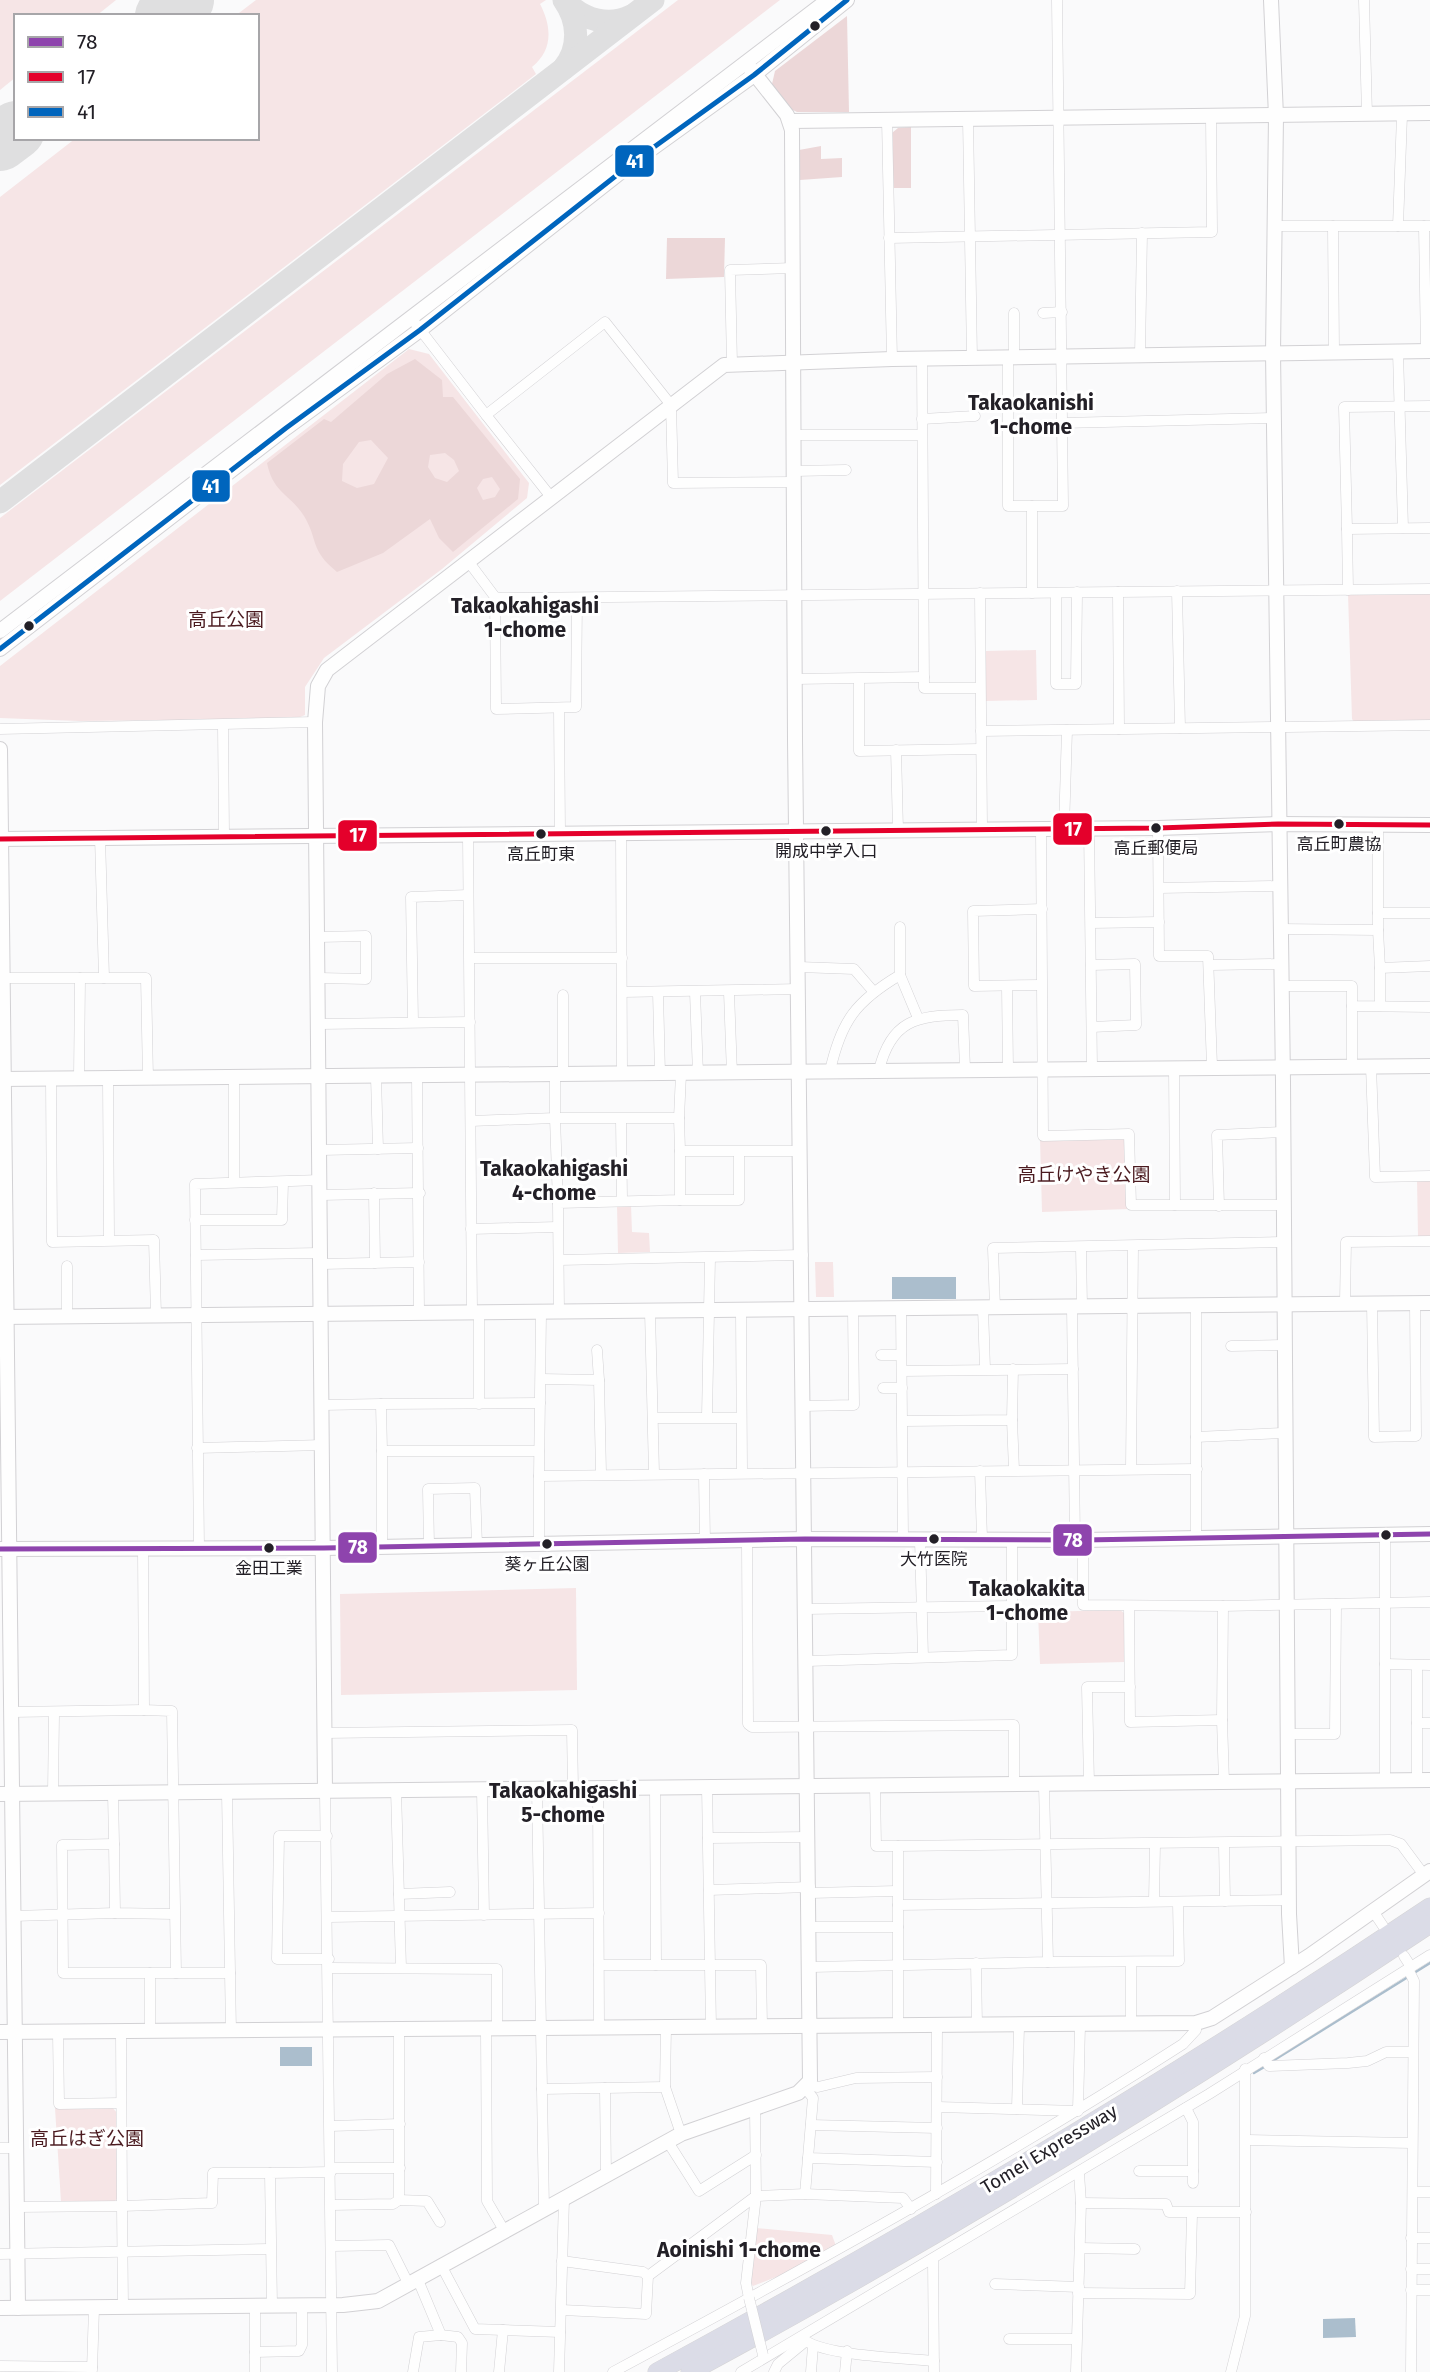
<svg xmlns="http://www.w3.org/2000/svg" width="1430" height="2372" font-family="'Fira Sans','Noto Sans JP',sans-serif">
  <style>
    .green { fill: #f6e5e6 }
    .forest { fill: #ecd7d8; fill-rule: evenodd }
    .water { fill: #abbecd }
    .lines { fill: none; stroke-linecap: round; stroke-linejoin: round }
    .stream { stroke: #abbecd; stroke-width: 2.5 }
    .taxiway { stroke: #dfdfe0; stroke-width: 23 }
    .runway { stroke: #dfdfe0; stroke-width: 58 }
    .street-casing { stroke: #d2d1d4; stroke-width: 11 }
    .secondary-casing { stroke: #d2d1d4; stroke-width: 16 }
    .highway-casing { stroke: #d6d5d6; stroke-width: 19 }
    .street { stroke: #fefefe; stroke-width: 10 }
    .secondary { stroke: #fefefe; stroke-width: 14 }
    .highway { stroke: #dbdce7; stroke-width: 18 }
    .street-bridge-casing { stroke: #d2d1d4; stroke-width: 11; stroke-linecap: butt }
    .street-bridge { stroke: #fefefe; stroke-width: 10 }
    .bus-1-casing { stroke: #fff; stroke-width: 10 }
    .bus-2-casing { stroke: #fff; stroke-width: 10 }
    .bus-3-casing { stroke: #fff; stroke-width: 10 }
    .bus-1 { stroke: #8e44ad; stroke-width: 5 }
    .bus-2 { stroke: #e4002b; stroke-width: 5 }
    .bus-3 { stroke: #0065bd; stroke-width: 5 }
    .bus-dot { fill: #232027; stroke: #fff; stroke-width: 2.5 }
    .labels { text-anchor: middle; dominant-baseline: central; stroke-width: 6; stroke-linejoin: round; paint-order: stroke }
    .bus-label { font-size: 17px; fill: #232027; stroke: #fff }
    .park-label { font-size: 19px; fill: #4b1b20; stroke: #fff }
    .street-label { font-size: 19px; fill: #232027; stroke: #fff }
    .neighbourhood-label { font-size: 21px; font-weight: bold; fill: #232027; stroke: #fff }
    .line-badge { stroke: #fff; stroke-width: 2.5 }
    .badge-label { font-size: 19px; text-anchor: middle; font-weight: bold; fill: #fff }
  </style>
  <rect width="100%" height="100%" fill="#fafafb"/>
  <g class="green">
    <polygon points="0,0 116,0 96,16 16,16 16,77 0,90"/>
    <path d="M256,0H546L540,4C552,27 553,50 532,67L536,74L0,485V197L76,138H257V16H235Z"/>
    <polygon points="678,0 780,0 0,601 0,518"/>
    <polygon points="409,349 429,354 529,483 527,498 442,569 324,658 305,687 305,715 295,719 79,721 0,718 0,666"/>
    <polygon points="1430,593 1430,722 1355,723 1352,719 1348,594"/>
    <polygon points="1036,650 1037,700 985,701 985,651"/>
    <polygon points="1126,1136 1128,1209 1042,1212 1040,1139"/>
    <polygon points="1417,1179 1430,1179 1430,1237 1418,1237"/>
    <polygon points="617,1205 631,1205 632,1232 649,1233 650,1252 618,1253"/>
    <polygon points="815,1262 833,1262 834,1297 816,1297"/>
    <polygon points="576,1588 577,1690 341,1695 340,1594"/>
    <polygon points="1120,1610 1124,1613 1125,1662 1040,1664 1038,1612"/>
    <polygon points="112,2107 117,2113 117,2199 114,2202 61,2202 55,2108"/>
    <polygon points="756,2228 832,2235 836,2246 794,2270 753,2286 749,2282"/>
  </g>
  <g class="forest">
    <polygon points="847,16 849,112 797,112 789,108 772,84 775,71"/>
    <polygon points="911,127 911,188 892,188 892,133 898,128"/>
    <polygon points="821,146 821,159 842,158 842,177 800,180 799,150"/>
    <polygon points="667,238 725,238 724,277 666,279"/>
    <path d="M415,359L442,380L443,397H453L520,479L518,499L453,552L439,538L430,519L383,553L337,572C309,549 319,541 304,516C290,494 273,493 267,463L324,419L331,422L387,374ZM371,440L388,458L374,484L357,488L342,481L343,464L359,442ZM445,453L454,460L459,471L447,482L435,478L428,467L430,455ZM492,477L500,489L495,497L483,500L477,488L483,479Z"/>
  </g>
  <g class="water">
    <rect x="892" y="1277" width="64" height="22"/>
    <rect x="280" y="2047" width="32" height="19"/>
    <polygon points="1355,2318 1356,2337 1323,2338 1323,2319"/>
  </g>
  <g class="lines">
    <g class="stream">
      <polyline points="1414,1973 1430,1963"/>
      <polyline points="1271,2062 1408,1977"/>
      <polyline points="1254,2073 1266,2066"/>
    </g>
    <g class="taxiway">
      <path d="M567,3C584,20 609,27 631,16"/>
      <path d="M564,68C580,48 579,21 564,0"/>
      <polyline points="0,502 653,0"/>
    </g>
    <g class="runway">
      <polyline points="164,16 185,0"/>
      <polyline points="0,142 16,130"/>
    </g>
    <defs>
      <g id="street">
        <polyline points="1364,0 1367,115"/>
        <polyline points="968,119 972,358"/>
        <polyline points="887,120 892,359"/>
        <polyline points="1274,226 1430,226"/>
        <polyline points="1333,226 1334,352"/>
        <polyline points="1398,226 1402,115"/>
        <polyline points="1424,226 1426,351"/>
        <polyline points="889,238 1212,232 1211,116"/>
        <polyline points="1043,313 1062,312"/>
        <polyline points="412,319 486,415 605,322 671,405 673,483 794,482"/>
        <polyline points="1398,352 1403,528"/>
        <polyline points="1140,356 1142,233"/>
        <polyline points="1008,357 1008,506 1063,506 1057,0"/>
        <polyline points="1014,357 1014,313"/>
        <polyline points="922,359 924,688 980,688"/>
        <polyline points="732,364 730,270 793,268"/>
        <polyline points="1430,406 1344,407 1347,529 1430,528"/>
        <polyline points="486,415 551,497"/>
        <polyline points="922,419 975,416"/>
        <polyline points="1062,423 1274,418"/>
        <polyline points="793,435 922,435"/>
        <polyline points="794,471 846,470"/>
        <polyline points="1347,529 1348,590"/>
        <polyline points="468,561 495,597 501,598 1430,589"/>
        <polyline points="1177,591 1180,728"/>
        <polyline points="1118,592 1119,729"/>
        <polyline points="980,593 982,829"/>
        <polyline points="1032,593 1032,506"/>
        <polyline points="1056,593 1056,684 1076,684 1077,592"/>
        <polyline points="495,597 496,709 576,707 577,598"/>
        <polyline points="795,679 924,677"/>
        <polyline points="859,679 859,751 980,749"/>
        <polyline points="559,708 560,833"/>
        <polyline points="223,725 224,835"/>
        <polyline points="0,729 315,722"/>
        <polyline points="981,731 1430,725"/>
        <polyline points="896,750 898,830"/>
        <polyline points="1378,825 1378,930"/>
        <polyline points="1089,828 1092,1068"/>
        <polyline points="1158,828 1159,956 1208,956 1212,1066"/>
        <polyline points="1041,829 1043,1136 1129,1134 1131,1205 1283,1205"/>
        <polyline points="1064,829 1067,730"/>
        <polyline points="621,833 622,1074"/>
        <polyline points="468,835 472,1313"/>
        <polyline points="100,837 104,978"/>
        <polyline points="1159,888 1279,886"/>
        <polyline points="1378,913 1430,913"/>
        <polyline points="1091,923 1159,922"/>
        <polyline points="900,927 900,975 918,1018"/>
        <polyline points="1279,929 1378,930 1380,968 1430,966"/>
        <polyline points="319,937 366,936 366,979 320,978"/>
        <polyline points="470,958 622,958"/>
        <polyline points="1091,965 1135,964 1136,1025 1092,1027"/>
        <polyline points="1211,965 1279,964"/>
        <polyline points="799,967 854,969 873,991"/>
        <polyline points="1380,968 1380,1006"/>
        <polyline points="4,978 146,978 148,1078"/>
        <polyline points="1041,985 974,986 973,911 1042,909"/>
        <polyline points="1007,986 1008,1069"/>
        <polyline points="1280,986 1352,986 1352,1006 1430,1007"/>
        <polyline points="623,992 799,989"/>
        <polyline points="658,992 660,1074"/>
        <polyline points="695,992 698,1074"/>
        <polyline points="729,992 732,1074"/>
        <polyline points="563,995 563,1075"/>
        <polyline points="413,1022 411,897 468,895"/>
        <polyline points="320,1024 470,1022"/>
        <polyline points="1352,1065 1352,1006"/>
        <polyline points="1371,1066 1375,1177 1430,1176"/>
        <polyline points="1174,1067 1175,1205"/>
        <path d="M879,1070C891,1021 916,1015 963,1015L965,1069"/>
        <path d="M830,1071C841,1021 856,1001 900,975"/>
        <polyline points="417,1076 419,1313"/>
        <polyline points="376,1077 378,1149"/>
        <polyline points="51,1078 52,1242 154,1240 156,1315"/>
        <polyline points="79,1078 80,978"/>
        <polyline points="108,1078 109,1239"/>
        <polyline points="234,1078 234,1182"/>
        <polyline points="679,1118 681,1074"/>
        <polyline points="621,1119 622,1200"/>
        <polyline points="471,1121 555,1118 555,1075"/>
        <polyline points="321,1150 418,1148"/>
        <polyline points="374,1193 375,1263"/>
        <polyline points="321,1195 420,1193"/>
        <polyline points="680,1200 739,1200 739,1152"/>
        <polyline points="558,1203 555,1118 679,1118 680,1151"/>
        <polyline points="1219,1206 1217,1135 1283,1132"/>
        <polyline points="195,1220 282,1220 283,1182"/>
        <polyline points="471,1229 557,1227"/>
        <polyline points="1081,1247 1082,1307"/>
        <polyline points="196,1255 321,1253"/>
        <polyline points="559,1260 803,1255"/>
        <polyline points="322,1264 419,1262"/>
        <polyline points="67,1266 67,1316"/>
        <polyline points="1345,1303 1346,1242 1430,1241"/>
        <polyline points="1372,1303 1374,1437 1416,1436 1415,1303"/>
        <polyline points="1072,1307 1075,1540"/>
        <polyline points="983,1308 985,1369"/>
        <polyline points="995,1308 993,1248 1283,1242"/>
        <polyline points="901,1309 903,1539"/>
        <polyline points="741,1311 742,1472"/>
        <polyline points="559,1312 558,1203 680,1200 680,1151 801,1151"/>
        <polyline points="650,1312 654,1473"/>
        <polyline points="479,1313 479,1404"/>
        <polyline points="541,1313 539,1476 1197,1469"/>
        <polyline points="1231,1346 1283,1345"/>
        <polyline points="597,1350 599,1380"/>
        <polyline points="881,1355 901,1355"/>
        <polyline points="902,1371 1073,1369"/>
        <polyline points="541,1379 599,1380 601,1473"/>
        <polyline points="883,1388 902,1388"/>
        <polyline points="322,1405 381,1404"/>
        <polyline points="803,1406 854,1405 853,1309"/>
        <polyline points="707,1417 710,1258"/>
        <polyline points="653,1418 741,1418"/>
        <polyline points="1012,1420 1014,1470"/>
        <polyline points="903,1421 1012,1420 1013,1369"/>
        <polyline points="1196,1437 1283,1433"/>
        <polyline points="197,1448 323,1445"/>
        <polyline points="382,1451 381,1404 540,1403"/>
        <polyline points="1131,1469 1133,1246"/>
        <polyline points="980,1471 982,1539"/>
        <polyline points="704,1474 705,1543"/>
        <polyline points="1385,1535 1385,1664"/>
        <polyline points="1196,1537 1196,1306"/>
        <polyline points="920,1539 923,1657"/>
        <polyline points="1083,1540 1083,1605 1223,1606 1430,1602"/>
        <polyline points="747,1543 748,1724 752,1727 1014,1725 1014,1784"/>
        <polyline points="539,1544 539,1476"/>
        <polyline points="429,1546 428,1489 475,1488 477,1545"/>
        <polyline points="382,1547 382,1451 539,1451"/>
        <polyline points="199,1548 195,1184 321,1180"/>
        <polyline points="143,1549 144,1710 172,1711 176,1973 230,1973"/>
        <polyline points="1129,1606 1130,1722 1222,1720 1224,1782"/>
        <polyline points="805,1609 1012,1606"/>
        <polyline points="807,1661 1012,1655 1012,1540"/>
        <polyline points="1417,1666 1417,1723 1430,1723"/>
        <polyline points="11,1712 144,1710"/>
        <polyline points="1222,1720 1223,1606"/>
        <polyline points="1417,1723 1417,1780"/>
        <polyline points="324,1733 572,1730 573,1788"/>
        <polyline points="1288,1734 1335,1734 1336,1604"/>
        <polyline points="1385,1780 1385,1664 1430,1665"/>
        <polyline points="1089,1784 1087,1687 1130,1687"/>
        <polyline points="875,1785 876,1846 898,1846"/>
        <polyline points="655,1787 656,1965"/>
        <polyline points="707,1787 711,2027"/>
        <polyline points="482,1789 484,1915"/>
        <polyline points="537,1789 544,2210"/>
        <polyline points="598,1789 599,2028"/>
        <polyline points="396,1790 401,1968"/>
        <polyline points="325,1792 332,2372"/>
        <polyline points="53,1793 54,1714"/>
        <polyline points="113,1793 114,1844"/>
        <polyline points="227,1793 231,2032"/>
        <polyline points="327,1836 279,1836 277,1959 329,1959"/>
        <polyline points="708,1838 809,1837"/>
        <polyline points="1224,1844 1225,1901"/>
        <polyline points="709,1890 810,1887"/>
        <polyline points="810,1893 897,1891"/>
        <polyline points="399,1894 450,1892"/>
        <polyline points="1154,1901 1155,1844"/>
        <polyline points="898,1905 898,1846 1390,1840 1401,1844 1424,1875"/>
        <polyline points="1373,1911 1383,1926"/>
        <polyline points="13,1916 115,1913"/>
        <polyline points="329,1917 599,1913"/>
        <polyline points="811,1927 898,1927"/>
        <polyline points="1404,1956 1411,1967"/>
        <polyline points="1048,1962 1179,1961 1178,1902"/>
        <polyline points="976,1963 977,2026"/>
        <polyline points="599,1965 761,1965 762,2027"/>
        <polyline points="811,1967 1048,1962 1044,1785"/>
        <polyline points="330,1968 497,1969 497,2030"/>
        <polyline points="1408,1969 1414,1981 1411,2372"/>
        <polyline points="150,1973 63,1973 62,1845 114,1844 115,1913 174,1914"/>
        <polyline points="1131,2024 1131,1962"/>
        <polyline points="898,2026 898,1905 1289,1900"/>
        <polyline points="666,2027 665,2087 681,2134"/>
        <polyline points="486,2030 487,2201 505,2232"/>
        <polyline points="150,2031 150,1973 176,1973"/>
        <polyline points="58,2033 59,2104 121,2103"/>
        <polyline points="121,2033 122,2206 212,2203 213,2173 270,2173"/>
        <polyline points="1264,2058 1269,2066 1348,2063 1367,2061 1386,2052 1413,2052"/>
        <polyline points="808,2085 818,2087 856,2078 937,2077"/>
        <polyline points="605,2088 606,2176"/>
        <polyline points="542,2089 665,2087"/>
        <polyline points="806,2089 813,2098 808,2158 937,2162"/>
        <polyline points="938,2107 1078,2111 1080,2025"/>
        <polyline points="1186,2108 1193,2122 1193,2183"/>
        <polyline points="1017,2109 1019,2026"/>
        <polyline points="811,2125 937,2128"/>
        <polyline points="330,2126 400,2124"/>
        <polyline points="1248,2140 1412,2143"/>
        <polyline points="668,2142 699,2191 756,2155"/>
        <polyline points="0,2148 14,2148"/>
        <polyline points="331,2168 400,2168"/>
        <polyline points="1139,2171 1193,2171"/>
        <polyline points="1413,2192 1430,2192"/>
        <polyline points="805,2194 808,2158"/>
        <polyline points="936,2194 937,2026"/>
        <polyline points="399,2200 427,2201 440,2222"/>
        <polyline points="1081,2203 1166,2204 1169,2212 1246,2212"/>
        <polyline points="331,2205 393,2204 399,2200 399,2030"/>
        <polyline points="16,2207 122,2206 123,2307"/>
        <polyline points="1411,2238 1430,2238"/>
        <polyline points="332,2246 389,2245 409,2285"/>
        <polyline points="1080,2248 1135,2249"/>
        <polyline points="0,2254 270,2249"/>
        <polyline points="933,2259 934,2372"/>
        <polyline points="562,2261 643,2272 648,2276 756,2196 805,2194 903,2198 911,2209"/>
        <polyline points="442,2267 475,2329 560,2332"/>
        <polyline points="1411,2269 1430,2269"/>
        <polyline points="418,2280 441,2335 458,2337 462,2343 461,2372"/>
        <polyline points="995,2284 1079,2287"/>
        <polyline points="1411,2290 1430,2290"/>
        <polyline points="1078,2293 1190,2294 1192,2214"/>
        <polyline points="749,2298 746,2283 756,2196 755,2109"/>
        <polyline points="272,2306 270,2173 331,2172"/>
        <polyline points="562,2310 646,2314 648,2276"/>
        <polyline points="1009,2339 1076,2339"/>
        <polyline points="255,2352 299,2351 302,2345 302,2306"/>
        <polyline points="0,2366 92,2367"/>
        <polyline points="92,2370 94,2308"/>
        <polyline points="255,2372 255,2306"/>
        <polyline points="413,2372 419,2337 441,2335"/>
        <polyline points="499,2372 503,2330"/>
        <polyline points="559,2372 564,2199"/>
        <path d="M613,2372C806,2268 998,2163 1183,2044L1196,2030V2023"/>
        <polyline points="741,2372 1209,2094 1430,1955"/>
        <path d="M774,2372L778,2364L806,2341C829,2356 904,2358 934,2361"/>
        <polyline points="811,2372 813,2346"/>
        <polyline points="845,2372 847,2351"/>
        <polyline points="1076,2372 1081,2203 1079,2173"/>
        <polyline points="1231,2372 1245,2316 1245,2069"/>
      </g>
      <g id="secondary">
        <polyline points="1271,0 1276,116 1273,353 1283,1082 1289,1914 1292,1967"/>
        <polyline points="791,121 1430,113"/>
        <polyline points="0,631 828,0"/>
        <polyline points="0,649 286,428 420,330 636,160 754,75 847,0"/>
        <polyline points="0,749 18,2308"/>
        <polyline points="0,839 1158,828 1278,824 1430,825"/>
        <polyline points="0,1079 1430,1066"/>
        <polyline points="0,1317 1430,1303"/>
        <polyline points="1,1549 324,1548 805,1539 1083,1540 1430,1534"/>
        <polyline points="325,1792 315,722 318,686 327,670 724,365 892,359 1430,351"/>
        <polyline points="0,1794 1430,1780"/>
        <polyline points="0,2032 1196,2023 1212,2018 1309,1956 1430,1871"/>
        <polyline points="0,2308 343,2305 378,2301 681,2134 798,2093 810,2081 795,740 792,130 787,115 746,63"/>
      </g>
      <g id="highway">
        <path d="M657,2372C922,2228 1180,2075 1430,1907"/>
        <path d="M690,2372C944,2235 1190,2084 1430,1924"/>
      </g>
    </defs>
    <use href="#street" class="street-casing"/>
    <use href="#secondary" class="secondary-casing"/>
    <use href="#highway" class="highway-casing"/>
    <use href="#street" class="street"/>
    <use href="#secondary" class="secondary"/>
    <use href="#highway" class="highway"/>
    <defs>
      <polyline id="street-bridge" points="749,2298 763,2355"/>
    </defs>
    <use href="#street-bridge" class="street-bridge-casing"/>
    <use href="#street-bridge" class="street-bridge"/>
    <defs>
      <polyline id="bus-1" points="0,1549 324,1548 805,1539 1083,1540 1430,1534"/>
      <polyline id="bus-2" points="0,839 1158,828 1278,824 1430,825"/>
      <polyline id="bus-3" points="0,649 286,428 420,330 636,160 754,75 847,0"/>
    </defs>
    <use href="#bus-1" class="bus-1-casing"/>
    <use href="#bus-2" class="bus-2-casing"/>
    <use href="#bus-3" class="bus-3-casing"/>
    <use href="#bus-1" class="bus-1"/>
    <use href="#bus-2" class="bus-2"/>
    <use href="#bus-3" class="bus-3"/>
  </g>
  <g class="bus-dot">
    <circle cx="815" cy="26" r="6"/>
    <circle cx="29" cy="626" r="6"/>
    <circle cx="1339" cy="824" r="6"/>
    <circle cx="1156" cy="828" r="6"/>
    <circle cx="826" cy="831" r="6"/>
    <circle cx="541" cy="834" r="6"/>
    <circle cx="1386" cy="1535" r="6"/>
    <circle cx="934" cy="1539" r="6"/>
    <circle cx="547" cy="1544" r="6"/>
    <circle cx="269" cy="1548" r="6"/>
  </g>
  <g class="labels">
    <g class="bus-label">
      <text x="1339" y="844">高丘町農協</text>
      <text x="1156" y="848">高丘郵便局</text>
      <text x="826" y="851">開成中学入口</text>
      <text x="541" y="854">高丘町東</text>
      <text x="934" y="1559">大竹医院</text>
      <text x="547" y="1564">葵ヶ丘公園</text>
      <text x="269" y="1568">金田工業</text>
    </g>
    <g class="park-label">
      <text x="226" y="619">高丘公園</text>
      <text x="1084" y="1174">高丘けやき公園</text>
      <text x="87" y="2138">高丘はぎ公園</text>
    </g>
    <g class="street-label">
      <text transform="translate(1049 2149) rotate(-31)">Tomei Expressway</text>
    </g>
    <g class="neighbourhood-label">
      <text x="1031" y="403">Takaokanishi<tspan x="1031" dy="24">1-chome</tspan></text>
      <text x="525" y="606">Takaokahigashi<tspan x="525" dy="24">1-chome</tspan></text>
      <text x="554" y="1169">Takaokahigashi<tspan x="554" dy="24">4-chome</tspan></text>
      <text x="1027" y="1589">Takaokakita<tspan x="1027" dy="24">1-chome</tspan></text>
      <text x="563" y="1791">Takaokahigashi<tspan x="563" dy="24">5-chome</tspan></text>
      <text x="739" y="2250">Aoinishi 1-chome</text>
    </g>
  </g>
  <g class="line-badge">
    <rect x="614" y="144" width="41" height="34" rx="7" fill="#0065bd"/>
    <rect x="191" y="469" width="40" height="34" rx="7" fill="#0065bd"/>
    <rect x="1052" y="812" width="41" height="34" rx="7" fill="#e4002b"/>
    <rect x="337" y="819" width="41" height="33" rx="7" fill="#e4002b"/>
    <rect x="1052" y="1523" width="41" height="34" rx="7" fill="#8e44ad"/>
    <rect x="337" y="1531" width="41" height="33" rx="7" fill="#8e44ad"/>
  </g>
  <g class="badge-label">
    <text x="635" y="168">41</text>
    <text x="211" y="493">41</text>
    <text x="1073" y="836">17</text>
    <text x="358" y="842">17</text>
    <text x="1073" y="1547">78</text>
    <text x="358" y="1554">78</text>
  </g>
  <rect x="14" y="14" width="245" height="126" fill="#ffffff" stroke="#a7a6a9" stroke-width="2"/>
  <rect x="28" y="37" width="35" height="10" fill="#8e44ad" stroke="#a7a6a9" stroke-width="2"/>
  <text x="77" y="49" font-size="21" fill="#232027">78</text>
  <rect x="28" y="72" width="35" height="10" fill="#e4002b" stroke="#a7a6a9" stroke-width="2"/>
  <text x="77" y="84" font-size="21" fill="#232027">17</text>
  <rect x="28" y="107" width="35" height="10" fill="#0065bd" stroke="#a7a6a9" stroke-width="2"/>
  <text x="77" y="119" font-size="21" fill="#232027">41</text>
</svg>
